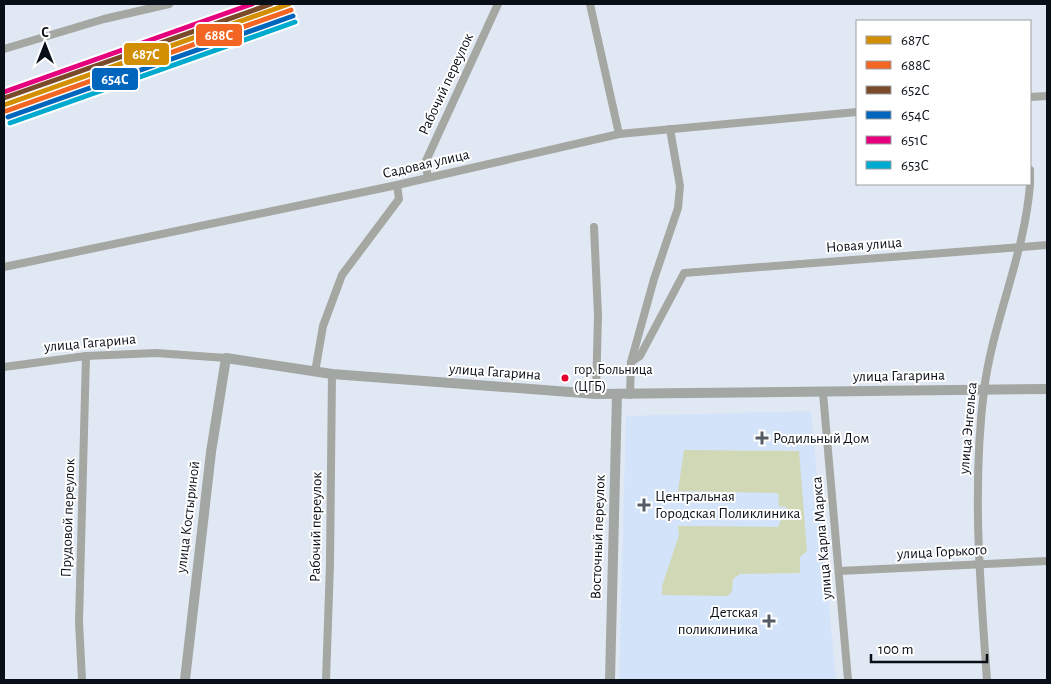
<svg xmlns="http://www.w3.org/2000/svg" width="1051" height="684" font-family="'Alegreya Sans',sans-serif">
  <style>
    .built { fill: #d3e3f9 }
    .green { fill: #d1d8b5 }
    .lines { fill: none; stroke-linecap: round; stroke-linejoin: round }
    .street { stroke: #a4a7a2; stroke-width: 8 }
    .secondary { stroke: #a3a7a3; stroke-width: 10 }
    .rail-1-casing { stroke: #fff; stroke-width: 9 }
    .rail-2-casing { stroke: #fff; stroke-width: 9 }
    .rail-3-casing { stroke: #fff; stroke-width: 9 }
    .rail-4-casing { stroke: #fff; stroke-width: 9 }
    .rail-5-casing { stroke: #fff; stroke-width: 9 }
    .rail-6-casing { stroke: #fff; stroke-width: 9 }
    .rail-1 { stroke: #d38f03; stroke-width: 5 }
    .rail-2 { stroke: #f26522; stroke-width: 5 }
    .rail-3 { stroke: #7a4b2a; stroke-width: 5 }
    .rail-4 { stroke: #0065bd; stroke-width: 5 }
    .rail-5 { stroke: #e5007d; stroke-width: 5 }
    .rail-6 { stroke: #00a9ce; stroke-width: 5 }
    .bus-dot { fill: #e4002b; stroke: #fff; stroke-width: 2 }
    .poi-dot { fill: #545b64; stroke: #fff; stroke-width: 2 }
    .labels { text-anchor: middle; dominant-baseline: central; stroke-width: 4; stroke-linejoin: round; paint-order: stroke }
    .bus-label { font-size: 14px; fill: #090f17; stroke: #fff; text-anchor: start }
    .street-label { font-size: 15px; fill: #090f17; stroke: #fff }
    .poi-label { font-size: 15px; fill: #090f17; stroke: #fff; text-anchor: start }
    .line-badge { stroke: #fff; stroke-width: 2 }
    .badge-label { font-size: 14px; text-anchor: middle; font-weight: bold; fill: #fff }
  </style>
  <rect width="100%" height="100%" fill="#e0e8f3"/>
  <polygon class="built" points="811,411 836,680 619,680 626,416"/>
  <polygon class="green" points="684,450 799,451 807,551 800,557 800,573 740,574 733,579 732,591 728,596 662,595 662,586 679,535 678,526 778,527 787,507 779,506 778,493 678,491"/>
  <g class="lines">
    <g class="street">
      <polyline points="590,4 619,134"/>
      <polyline points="4,49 104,19 169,4"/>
      <polyline points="1030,97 1047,96"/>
      <polyline points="1030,170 1030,183"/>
      <polyline points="428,177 425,163 498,4"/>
      <polyline points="594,227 598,315 596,394"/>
      <polyline points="4,267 397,185 619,134 857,112"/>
      <polyline points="631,362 640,356 684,273 1047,245"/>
      <polyline points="4,367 86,356 156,353 226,358"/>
      <polyline points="315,372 323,326 342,275 399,199 397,185"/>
      <polyline points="823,393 848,680"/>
      <polyline points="630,395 631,362 654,279 678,208 680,186 670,129"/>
      <polyline points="839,571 1047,561"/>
      <polyline points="82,680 79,622 86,356"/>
      <polyline points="326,680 330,564 332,374"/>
      <path d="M987,680C980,583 972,487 984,390C993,320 1025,254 1030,184"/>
    </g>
    <g class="secondary">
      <polyline points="185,680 211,452 226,358 332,374 596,394 1047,389"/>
      <polyline points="610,680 617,394"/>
    </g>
    <defs>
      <polyline id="rail-1" points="4,105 289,4"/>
      <polyline id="rail-2" points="6,111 291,10"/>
      <polyline id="rail-3" points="4,98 271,4"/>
      <polyline id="rail-4" points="8,117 293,16"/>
      <polyline id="rail-5" points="4,92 252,4"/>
      <polyline id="rail-6" points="10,123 295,22"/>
    </defs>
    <use href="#rail-1" class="rail-1-casing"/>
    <use href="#rail-2" class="rail-2-casing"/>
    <use href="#rail-3" class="rail-3-casing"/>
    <use href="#rail-4" class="rail-4-casing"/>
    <use href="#rail-5" class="rail-5-casing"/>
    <use href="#rail-6" class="rail-6-casing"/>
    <use href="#rail-1" class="rail-1"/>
    <use href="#rail-2" class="rail-2"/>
    <use href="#rail-3" class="rail-3"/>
    <use href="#rail-4" class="rail-4"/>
    <use href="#rail-5" class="rail-5"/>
    <use href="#rail-6" class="rail-6"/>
  </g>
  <circle class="bus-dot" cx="565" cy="378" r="4.5"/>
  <g class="poi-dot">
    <path d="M759.5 430.5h5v5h5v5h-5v5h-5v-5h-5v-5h5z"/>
    <path d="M641.5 497.5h5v5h5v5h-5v5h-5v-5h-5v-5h5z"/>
    <path d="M766.5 613.5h5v5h5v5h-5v5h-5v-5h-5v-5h5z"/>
  </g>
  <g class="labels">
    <g class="bus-label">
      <text x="574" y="370">гор. Больница<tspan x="574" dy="17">(ЦГБ)</tspan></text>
    </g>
    <g class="street-label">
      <text transform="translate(446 84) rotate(-65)">Рабочий переулок</text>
      <text transform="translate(426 164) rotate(-13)">Садовая улица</text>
      <text transform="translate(864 245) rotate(-4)">Новая улица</text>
      <text transform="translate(90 343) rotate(-5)">улица Гагарина</text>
      <text transform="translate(495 372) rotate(4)">улица Гагарина</text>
      <text transform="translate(899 376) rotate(-1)">улица Гагарина</text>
      <text transform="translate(968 428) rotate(-85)">улица Энгельса</text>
      <text transform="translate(188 517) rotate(-83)">улица Костыриной</text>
      <text transform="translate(68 518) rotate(-88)">Прудовой переулок</text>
      <text transform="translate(316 527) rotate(-89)">Рабочий переулок</text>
      <text transform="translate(598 537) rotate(-88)">Восточный переулок</text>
      <text transform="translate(822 538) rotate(-95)">улица Карла Маркса</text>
      <text transform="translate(942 552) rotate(-3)">улица Горького</text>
    </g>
    <g class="poi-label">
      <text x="773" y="438">Родильный Дом</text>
      <text x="655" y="496">Центральная<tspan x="655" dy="17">Городская Поликлиника</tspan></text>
      <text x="758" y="612" text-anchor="end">Детская<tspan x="758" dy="17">поликлиника</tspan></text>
    </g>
  </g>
  <g class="line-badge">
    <rect x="195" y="23" width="48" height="24" rx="5" fill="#f26522"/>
    <rect x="123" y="42" width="47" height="24" rx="5" fill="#d38f03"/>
    <rect x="91" y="67" width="48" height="24" rx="5" fill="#0065bd"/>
  </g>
  <g class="badge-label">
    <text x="219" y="40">688С</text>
    <text x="146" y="59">687С</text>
    <text x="115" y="84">654С</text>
  </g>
  <rect width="1051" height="684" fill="none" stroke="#090f17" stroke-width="10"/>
  <rect x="856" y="20" width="175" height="165" fill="#ffffff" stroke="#9d9fa2"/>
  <rect x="866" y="36" width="25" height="8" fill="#d38f03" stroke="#9d9fa2"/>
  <text x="901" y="45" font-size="15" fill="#090f17">687С</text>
  <rect x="866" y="61" width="25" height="8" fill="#f26522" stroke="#9d9fa2"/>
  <text x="901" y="70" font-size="15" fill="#090f17">688С</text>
  <rect x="866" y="86" width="25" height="8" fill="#7a4b2a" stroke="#9d9fa2"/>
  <text x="901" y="95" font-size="15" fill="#090f17">652С</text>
  <rect x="866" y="111" width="25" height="8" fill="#0065bd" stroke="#9d9fa2"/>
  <text x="901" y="120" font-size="15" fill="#090f17">654С</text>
  <rect x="866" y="136" width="25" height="8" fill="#e5007d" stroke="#9d9fa2"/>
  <text x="901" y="145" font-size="15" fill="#090f17">651С</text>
  <rect x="866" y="161" width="25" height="8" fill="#00a9ce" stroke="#9d9fa2"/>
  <text x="901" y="170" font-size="15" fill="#090f17">653С</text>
  <g transform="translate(45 45)" stroke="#ffffff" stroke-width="4" paint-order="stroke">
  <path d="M0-4L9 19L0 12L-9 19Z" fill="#090f17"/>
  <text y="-8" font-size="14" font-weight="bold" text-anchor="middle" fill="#090f17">С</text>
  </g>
  <path d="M871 654v8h116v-8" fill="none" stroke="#090f17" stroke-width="2.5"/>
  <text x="878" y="654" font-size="15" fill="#090f17" stroke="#ffffff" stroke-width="4" paint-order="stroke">100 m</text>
</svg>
